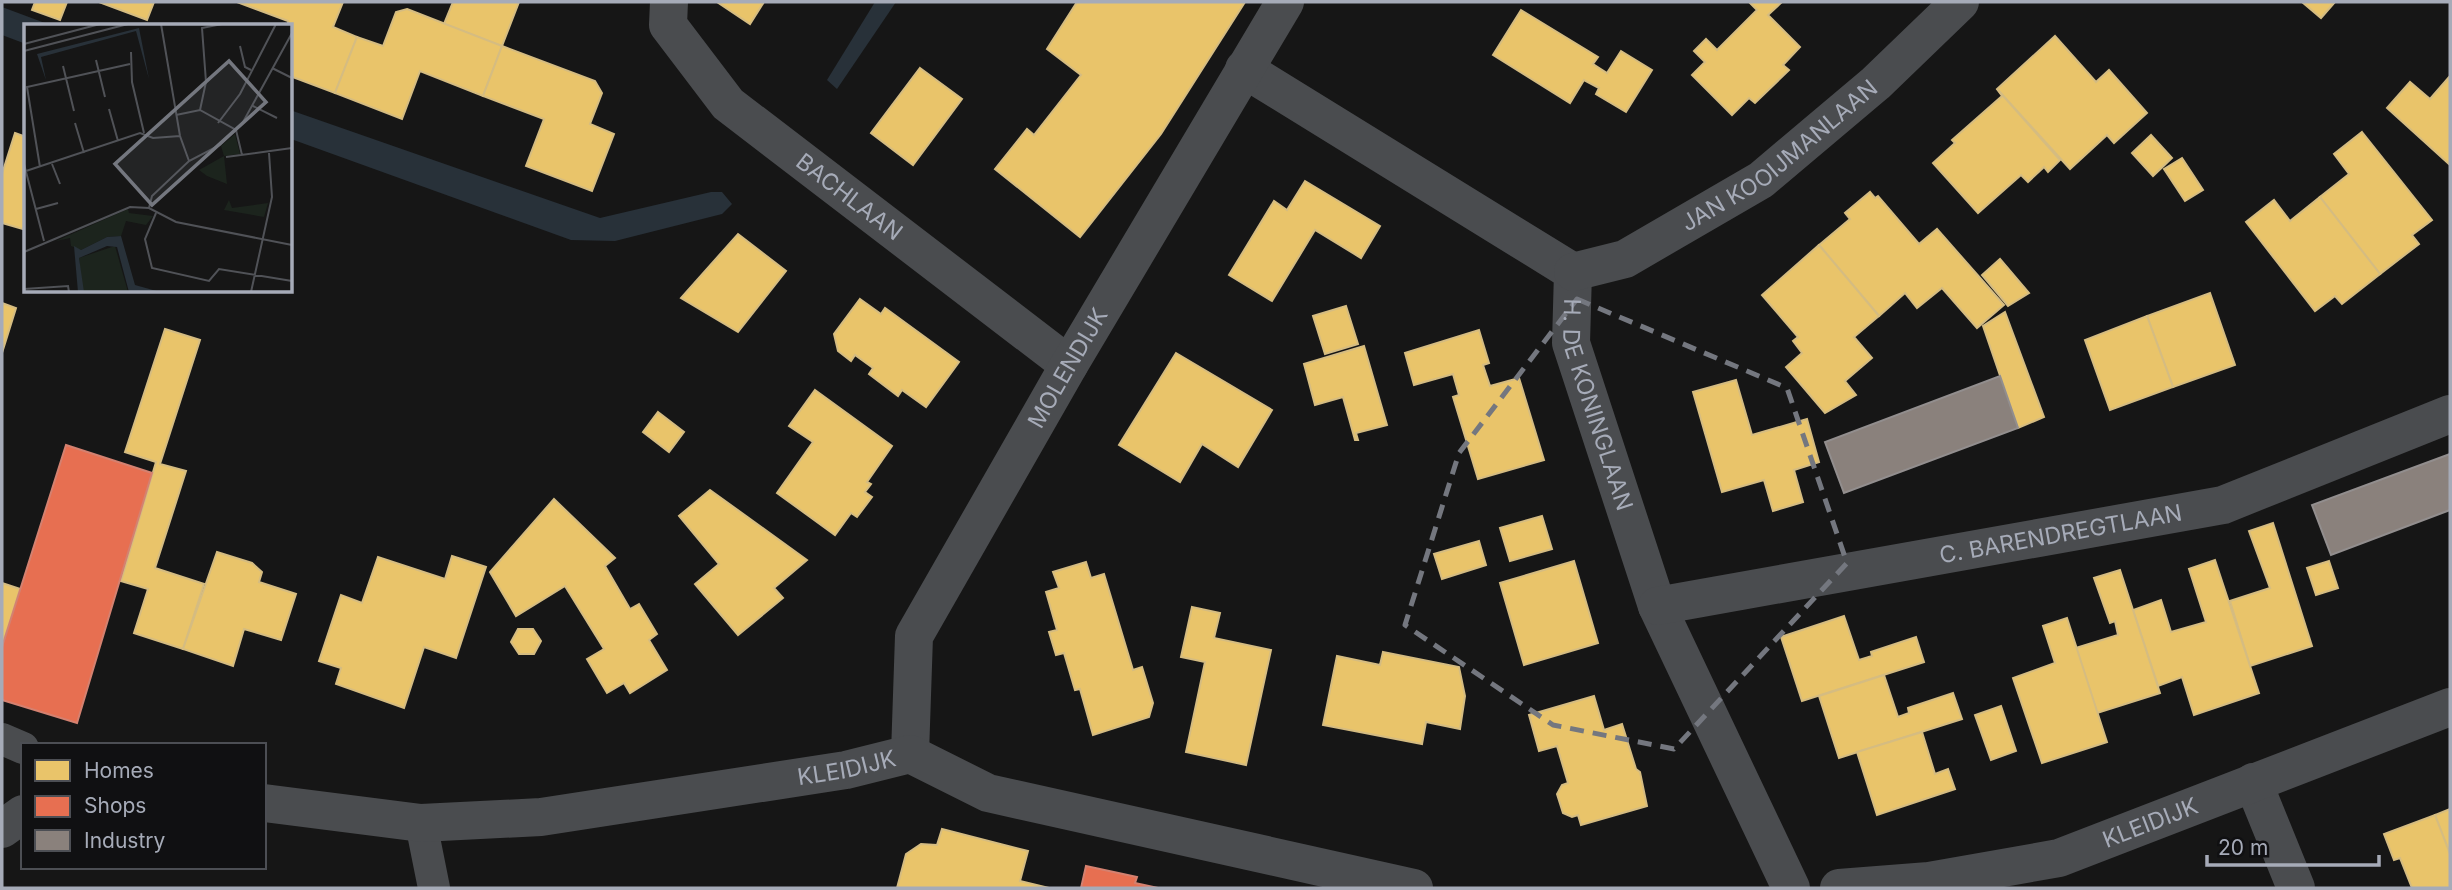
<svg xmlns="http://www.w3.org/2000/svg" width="2452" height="890" font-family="Inter,sans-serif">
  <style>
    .water { fill: #283139 }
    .homes { fill: #e9c46a; stroke: #d5bc81; stroke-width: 2 }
    .shops { fill: #e76f51; stroke: #d48170; stroke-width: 2 }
    .industry { fill: #8a817c; stroke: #928e8e; stroke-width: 2 }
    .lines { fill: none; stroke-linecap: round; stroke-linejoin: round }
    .service { stroke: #4a4c4f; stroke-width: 32 }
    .minor { stroke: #4a4c4f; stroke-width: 38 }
    .marked { fill: none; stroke: #74777f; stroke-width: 5; stroke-dasharray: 14 9; stroke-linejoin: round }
    .labels { text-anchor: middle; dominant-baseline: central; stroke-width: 7; stroke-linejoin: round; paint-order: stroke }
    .street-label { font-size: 23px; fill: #a6abb8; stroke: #101012 }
    .inset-road { fill: none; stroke: #505257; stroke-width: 2 }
    .view { fill: #74777f; fill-opacity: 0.15; stroke: #74777f; stroke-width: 3.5 }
    .inset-edge { fill: none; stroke: #a6abb8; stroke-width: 3.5 }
  </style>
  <rect width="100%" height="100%" fill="#161616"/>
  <g class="water">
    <polygon points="875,2 896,2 837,89 827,80"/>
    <polygon points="2,7 53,26 26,26 26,44 2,35"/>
    <polygon points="290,110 600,218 711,192 722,192 732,204 722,214 615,241 571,240 291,139"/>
  </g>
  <g class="homes">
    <polygon points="35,2 67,2 60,20 32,10"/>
    <polygon points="99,2 154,2 147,20"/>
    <polygon points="237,2 343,2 333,27 357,37 335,93 290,76 288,21"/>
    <polygon points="453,2 519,2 502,46 444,24"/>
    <polygon points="717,2 764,2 750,24"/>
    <polygon points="1077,2 1245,2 1161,134 1080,237 995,169 1027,129 1034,135 1081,75 1047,49"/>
    <polygon points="1749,2 1782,2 1768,15 1800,47 1783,65 1789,70 1755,103 1749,98 1732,115 1692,75 1705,62 1694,51 1706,39 1717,50 1757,10"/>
    <polygon points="2302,2 2335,2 2321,18"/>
    <polygon points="407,9 502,46 483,96 420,71 402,119 335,93 357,37 383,46 396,12"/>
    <polygon points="1521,10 1598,57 1593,64 1607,73 1621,51 1652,70 1626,112 1596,94 1599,88 1584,80 1570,103 1493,55"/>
    <polygon points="2055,36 2096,82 2109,70 2147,113 2114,143 2107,135 2070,169 1997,89"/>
    <polygon points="502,46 595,81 602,93 590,124 614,134 592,191 526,166 544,119 483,96"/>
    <polygon points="920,68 962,99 913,165 871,133"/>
    <polygon points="2450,76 2450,165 2387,108 2410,82 2430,99"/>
    <polygon points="1997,89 2060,160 2048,172 2044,167 2028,182 2021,175 1978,213 1933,163 1955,143 1952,140 2002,96"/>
    <polygon points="2362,132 2432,220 2412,235 2419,244 2380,274 2320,197 2349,174 2334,154"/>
    <polygon points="15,133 26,137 26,230 2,223 2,174"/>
    <polygon points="2151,135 2172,158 2153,176 2132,153"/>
    <polygon points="2182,158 2203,190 2185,201 2164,169"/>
    <polygon points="1305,181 1380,226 1361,258 1315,230 1272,301 1229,275 1274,201 1287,210"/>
    <polygon points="1870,192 1875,198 1878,196 1919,244 1937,229 2004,305 1977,328 1942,288 1917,308 1905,293 1879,316 1819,245 1850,219 1845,213"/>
    <polygon points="2320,197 2380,274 2342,304 2335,296 2315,311 2246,222 2274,200 2290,221"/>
    <polygon points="738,234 786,271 738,332 681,298"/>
    <polygon points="1819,245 1879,316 1854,337 1872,358 1845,381 1856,395 1825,413 1786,367 1802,353 1793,341 1798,337 1762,295"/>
    <polygon points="2000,259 2029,293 2008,306 1982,275"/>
    <polygon points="2210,293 2235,365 2173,387 2147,316"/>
    <polygon points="860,299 881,314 885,308 959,362 926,407 902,390 898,396 869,374 873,368 855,355 851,361 838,351 834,334"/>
    <polygon points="2,303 16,308 2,353"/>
    <polygon points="1346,306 1358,344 1325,354 1313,316"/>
    <polygon points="2005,312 2044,417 2018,428 1983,326"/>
    <polygon points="2147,316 2173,387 2110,410 2085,340"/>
    <polygon points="165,329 200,340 160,464 186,471 155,568 204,584 183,649 134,633 148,589 121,581 156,462 125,452"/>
    <polygon points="1479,330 1489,363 1483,365 1490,386 1519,378 1544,460 1478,479 1453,397 1459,395 1453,374 1414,385 1405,353"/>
    <polygon points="1364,346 1387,425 1356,433 1358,440 1355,440 1343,397 1315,405 1304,364"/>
    <polygon points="1176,353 1272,410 1238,467 1202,444 1180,482 1119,445"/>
    <polygon points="1736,380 1752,435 1807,419 1819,462 1794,470 1803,502 1773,511 1764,480 1722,492 1693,392"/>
    <polygon points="815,390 892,446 867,482 871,484 865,492 872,497 857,517 851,513 835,535 777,493 813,442 789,426"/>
    <polygon points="658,412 684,432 669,452 643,432"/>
    <polygon points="710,490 807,560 774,588 783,598 738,635 695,584 719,564 679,516"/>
    <polygon points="554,499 615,558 605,566 630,609 639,604 657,634 649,640 667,670 630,693 624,683 607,693 587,659 604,649 565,586 516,616 490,572"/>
    <polygon points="1542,516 1552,549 1510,561 1500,528"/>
    <polygon points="2273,523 2312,646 2250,666 2230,601 2270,588 2249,531"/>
    <polygon points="1479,541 1486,565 1442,579 1434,554"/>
    <polygon points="217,552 252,563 262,572 259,582 296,594 281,640 244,629 233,666 183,649"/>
    <polygon points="452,556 486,567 456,658 424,647 404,708 336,684 341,668 319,661 341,595 362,603 378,557 445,579"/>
    <polygon points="2215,560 2259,693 2194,715 2182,677 2158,686 2133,610 2161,600 2171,632 2206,622 2189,569"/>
    <polygon points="1574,561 1598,643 1524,665 1500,583"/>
    <polygon points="2329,561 2338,588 2316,595 2307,568"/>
    <polygon points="1086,562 1091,578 1104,574 1133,670 1142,667 1153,703 1149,717 1093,735 1080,689 1075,690 1064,653 1056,655 1049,632 1057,630 1046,592 1059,588 1053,572"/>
    <polygon points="2120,570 2160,693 2097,713 2076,648 2118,635 2115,621 2110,623 2094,578"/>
    <polygon points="2,583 20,589 2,647"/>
    <polygon points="1192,607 1220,613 1214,638 1271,650 1246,765 1186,752 1205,662 1181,657"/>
    <polygon points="1844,616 1859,660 1872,656 1871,652 1916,637 1924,662 1802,701 1781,637"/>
    <polygon points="2067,618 2107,742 2042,763 2013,678 2055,663 2043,626"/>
    <polygon points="518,629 533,629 541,641 534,654 519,654 511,642"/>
    <polygon points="1383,652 1459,667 1465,696 1460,729 1426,722 1422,744 1323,725 1337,656 1380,665"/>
    <polygon points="1884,675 1898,717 1909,713 1908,708 1953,693 1962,719 1839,758 1819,696"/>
    <polygon points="1594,696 1604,730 1622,724 1636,769 1640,772 1647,806 1581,825 1578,815 1572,817 1563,813 1557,794 1562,785 1568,783 1557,746 1539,751 1529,715"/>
    <polygon points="2001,706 2016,751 1991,760 1975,715"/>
    <polygon points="1922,732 1935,774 1948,769 1955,789 1877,815 1857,752"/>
    <polygon points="2450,809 2450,854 2435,815"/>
    <polygon points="2435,815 2450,854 2450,888 2412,888 2400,858 2394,860 2384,834"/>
    <polygon points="942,829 1028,851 1020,881 1049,888 897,888 906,854 921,844 937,845"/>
  </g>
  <g class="shops">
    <polygon points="66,445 152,473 77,723 2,700 2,647"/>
    <polygon points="1086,866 1137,877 1135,883 1158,888 1081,888"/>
  </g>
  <g class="industry">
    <polygon points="2000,376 2018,428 1844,493 1825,442"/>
    <polygon points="2450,454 2450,510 2331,555 2312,505"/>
  </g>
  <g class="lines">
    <g class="service">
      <polyline points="2,739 23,748"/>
      <polyline points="421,823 434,888"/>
    </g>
    <g class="minor">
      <path id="s1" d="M669,2L668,25L728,104L1069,365"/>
      <path id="s2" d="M1244,69L1573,272L1571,343L1657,606L1791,888"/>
      <path id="s3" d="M1573,272L1625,259L1761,180L1876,83L1960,2"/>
      <path id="s4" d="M1657,606L2223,505L2450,414"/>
      <path id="s5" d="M910,754L914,636L1069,365L1285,2"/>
      <polyline points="2253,782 2296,888"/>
      <path id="s6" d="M264,803L421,823L541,817L846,770L910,754L988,793L1414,888"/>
      <polyline points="2,829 23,814"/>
      <path id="s7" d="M1839,888L1929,881L2059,858L2450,707"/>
    </g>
  </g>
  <path class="marked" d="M1577,299L1787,388L1847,563L1674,749L1553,725L1405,625L1459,453Z"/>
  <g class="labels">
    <g class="street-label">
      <text stroke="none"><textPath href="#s3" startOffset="240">JAN KOOIJMANLAAN</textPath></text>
      <text stroke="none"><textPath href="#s1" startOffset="275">BACHLAAN</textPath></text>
      <text stroke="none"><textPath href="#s5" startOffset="427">MOLENDIJK</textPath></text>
      <text stroke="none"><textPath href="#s2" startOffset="523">H. DE KONINGLAAN</textPath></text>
      <text stroke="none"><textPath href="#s4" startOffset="410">C. BARENDREGTLAAN</textPath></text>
      <text stroke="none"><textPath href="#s6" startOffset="588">KLEIDIJK</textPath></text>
      <text stroke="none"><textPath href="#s7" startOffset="320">KLEIDIJK</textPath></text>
    </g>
  </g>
  <g transform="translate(24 24)">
    <rect width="268" height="268" fill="#161616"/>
    <path d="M211,110L216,130L200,132L203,160L183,152L175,146L200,132L197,122ZM205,176L208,184L244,179L240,193L200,186ZM104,185L105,189L129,192L122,201L102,197L97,212L83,213L57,226L47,222L46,214L32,217ZM91,222L104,268H58L55,234Z" fill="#1c241d"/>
    <path d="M115,4L125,55L112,7L17,33L22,56L13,30ZM97,212L111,261L136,268H105L93,223L83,222L55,234L60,268H54L50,222L57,226L83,213Z" fill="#283139"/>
    <path class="inset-road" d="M137,0L156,112L165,137M0,20L76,0M216,22L221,43L227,46M0,27L104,0M107,28L108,58L120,109M72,36L81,73M39,42L50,87M248,44L268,54M229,82L253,94M85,85L94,117M176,86L182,58L178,4L198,0M152,91L176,86L212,106L218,131M51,99L60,129M194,99L216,70L252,0M202,133L268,124M0,140L20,217M28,140L36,160M16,143L3,63L106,40M2,147L116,109L129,114L156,112M125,184L128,172L165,137L196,121L218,100L268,9M12,185L34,179M132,189L121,215L128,244L185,257L195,245L268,257M0,228L106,183L125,184L152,198L268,221M0,265L44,262L45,268M227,268L248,173L245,129"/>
    <path class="view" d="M205,37L242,78L128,181L91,140Z"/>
    <rect width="268" height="268" class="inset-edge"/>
  </g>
  <rect width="2452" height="890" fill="none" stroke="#a6abb8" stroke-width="7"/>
  <rect x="21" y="743" width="245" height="126" fill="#101012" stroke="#4c4e54" stroke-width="2"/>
  <rect x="35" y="760" width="35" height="21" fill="#e9c46a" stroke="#4c4e54" stroke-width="2"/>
  <text x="84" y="778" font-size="21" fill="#a6abb8">Homes</text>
  <rect x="35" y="796" width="35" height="21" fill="#e76f51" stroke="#4c4e54" stroke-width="2"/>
  <text x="84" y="813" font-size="21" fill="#a6abb8">Shops</text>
  <rect x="35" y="830" width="35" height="21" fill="#8a817c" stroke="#4c4e54" stroke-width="2"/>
  <text x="84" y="848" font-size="21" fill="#a6abb8">Industry</text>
  <path d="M2207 855v10h172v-10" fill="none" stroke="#a6abb8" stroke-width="3.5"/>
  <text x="2218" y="855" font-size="21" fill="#a6abb8" stroke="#101012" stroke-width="5" paint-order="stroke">20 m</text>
</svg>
